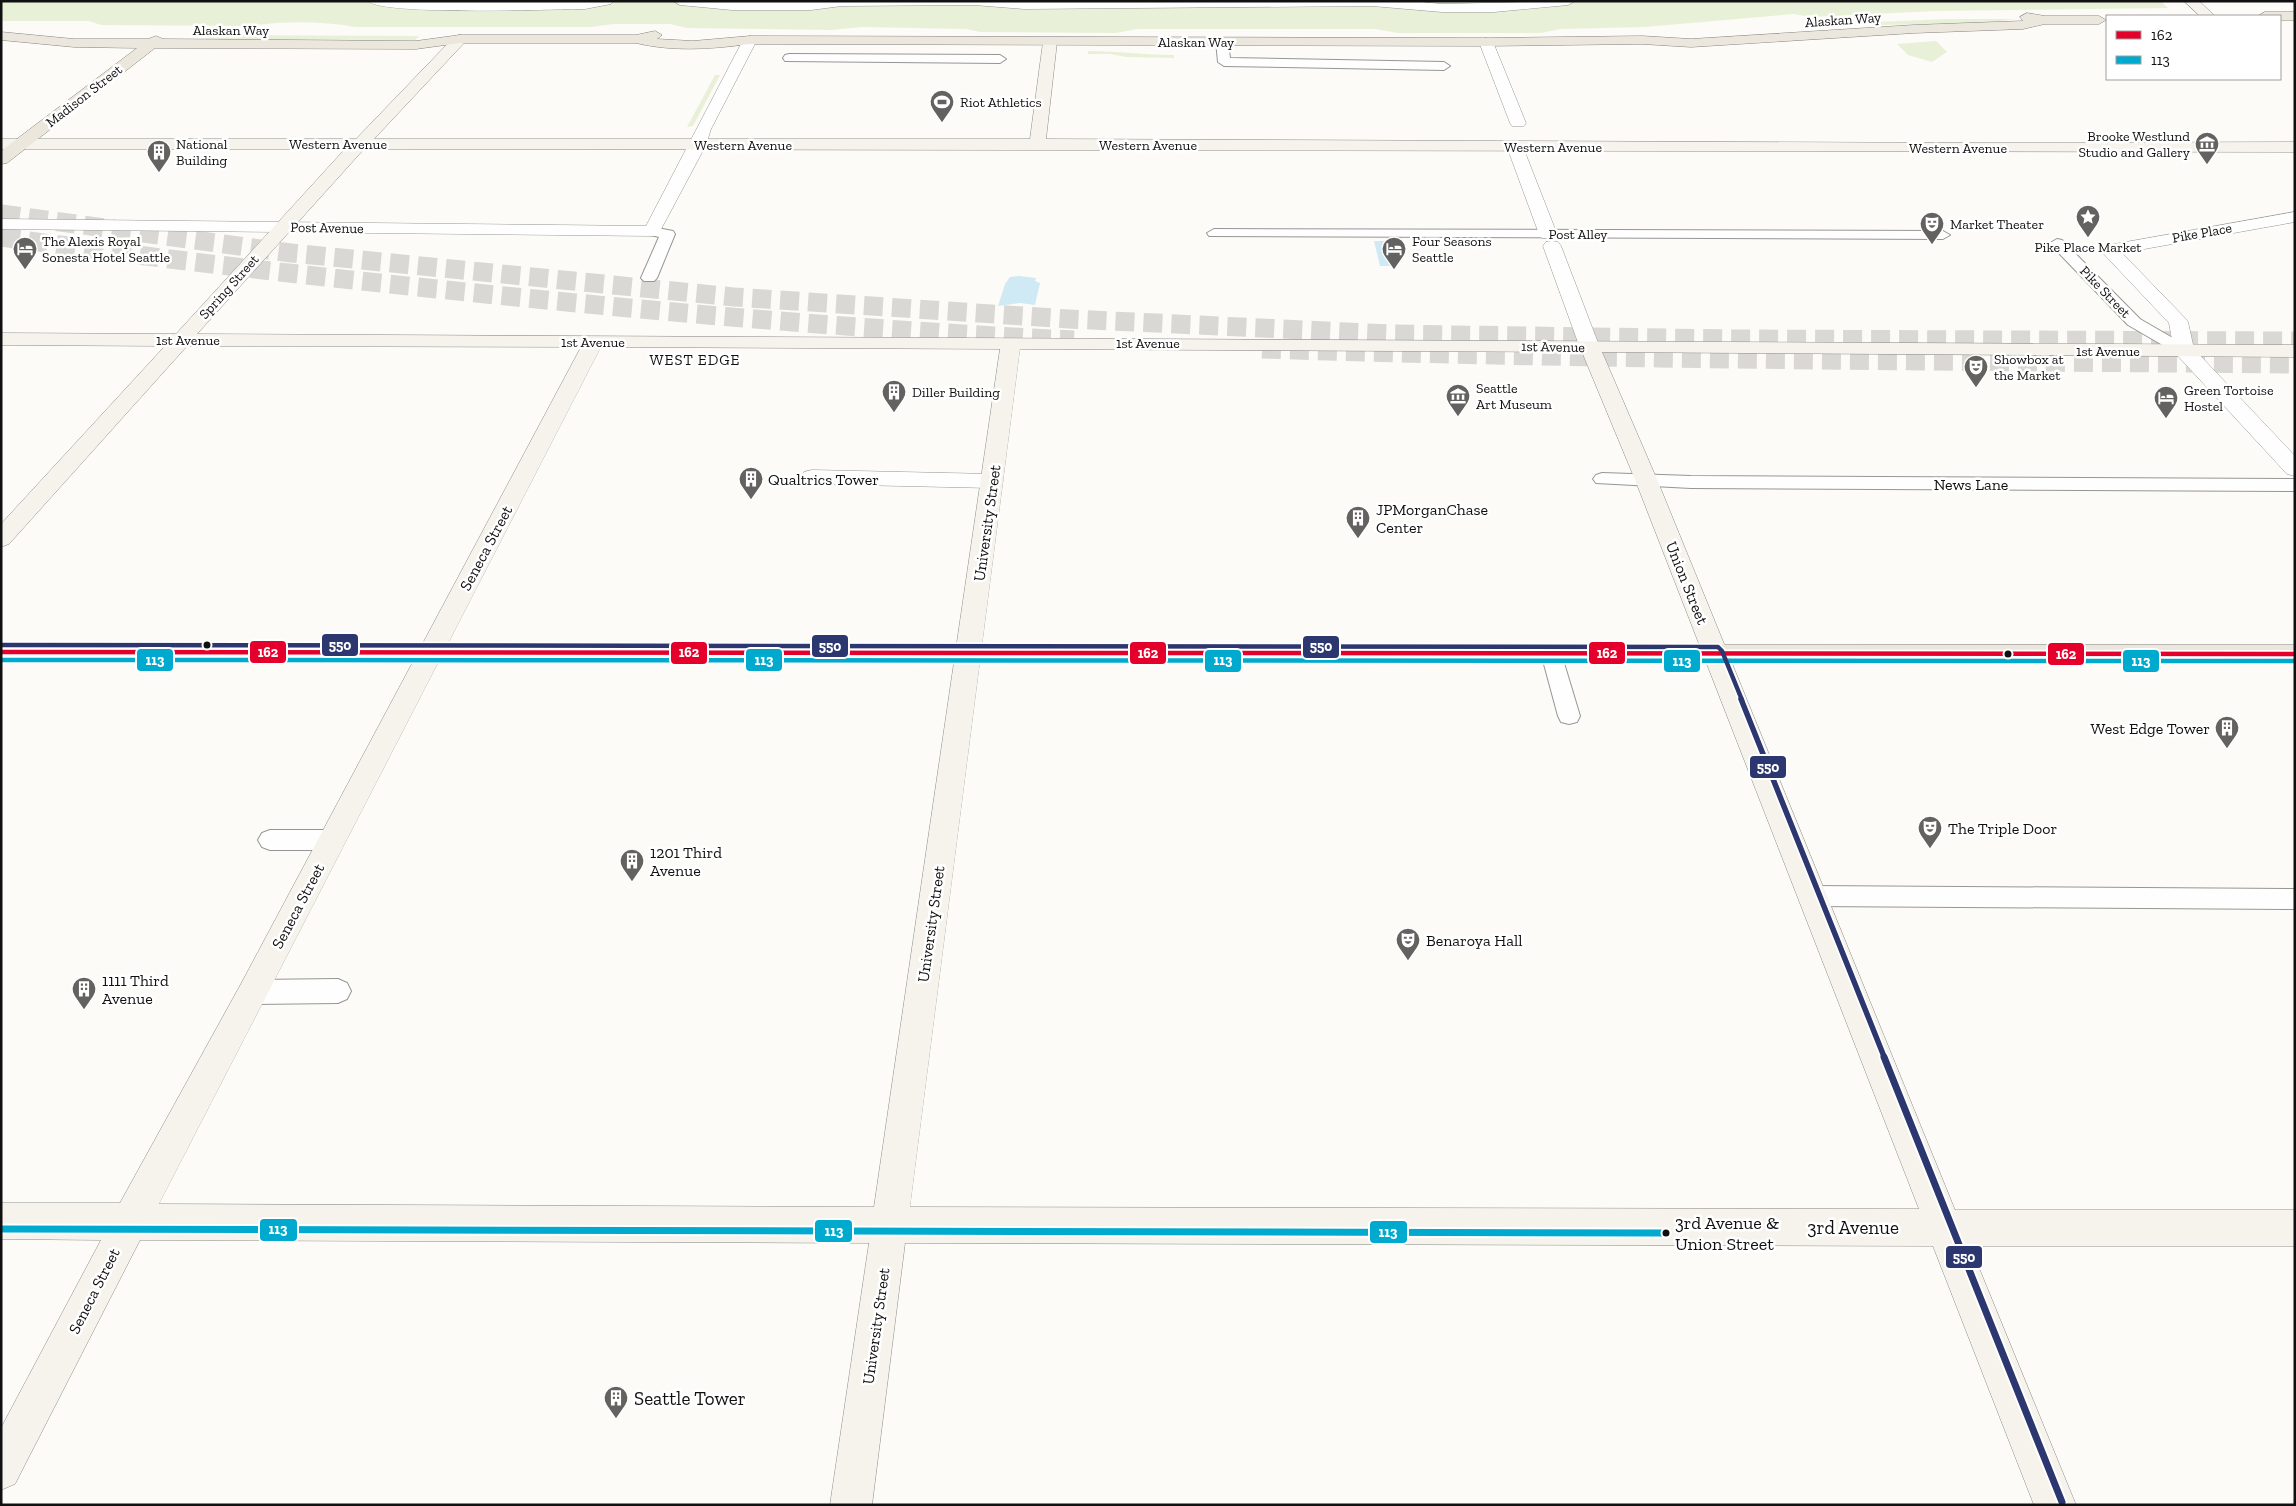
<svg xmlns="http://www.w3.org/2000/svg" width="2296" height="1506" font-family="'Zilla Slab',serif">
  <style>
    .green { fill: #e8f1d8 }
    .water { fill: #cfeaf4 }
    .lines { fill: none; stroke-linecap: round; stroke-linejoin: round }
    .highway-tunnel { stroke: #d9d8d4; stroke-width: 19; stroke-dasharray: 19 9; stroke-linecap: butt }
    .lane-casing { stroke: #969694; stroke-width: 2 }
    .street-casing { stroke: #969694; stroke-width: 1 }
    .secondary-casing { stroke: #8d8c8b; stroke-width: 1 }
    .primary-casing { stroke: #848381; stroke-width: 1 }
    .lane { fill: #fffefe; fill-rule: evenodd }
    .street { fill: #fffefe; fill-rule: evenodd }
    .secondary { fill: #f5f3ec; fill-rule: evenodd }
    .primary { fill: #ece7dc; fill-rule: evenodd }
    .bus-1-casing { stroke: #fff; stroke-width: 8 }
    .bus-2-far1-casing { stroke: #fff; stroke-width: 8 }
    .bus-2-casing { stroke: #fff; stroke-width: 11 }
    .bus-3-far2-casing { stroke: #fff; stroke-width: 8 }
    .bus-3-far1-casing { stroke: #fff; stroke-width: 9 }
    .bus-3-casing { stroke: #fff; stroke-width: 11 }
    .bus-1 { stroke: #e4002b; stroke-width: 4.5 }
    .bus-2-far1 { stroke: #00a9ce; stroke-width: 4.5 }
    .bus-2 { stroke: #00a9ce; stroke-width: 7 }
    .bus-3-far2 { stroke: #2b376e; stroke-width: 4.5 }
    .bus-3-far1 { stroke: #2b376e; stroke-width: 5.5 }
    .bus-3 { stroke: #2b376e; stroke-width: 7 }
    .bus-dot { fill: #101010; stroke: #fff; stroke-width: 2 }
    .labels { text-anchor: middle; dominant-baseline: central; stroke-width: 5; stroke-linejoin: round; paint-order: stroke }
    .far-street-label { font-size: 14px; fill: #101010; stroke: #fff }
    .far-poi-label { font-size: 14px; fill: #101010; stroke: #fff; text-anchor: start }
    .far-neighbourhood-label { font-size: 15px; letter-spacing: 1px; fill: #101010; stroke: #fff }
    .poi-label { font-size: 16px; fill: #101010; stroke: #fff; text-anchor: start }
    .street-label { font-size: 16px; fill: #101010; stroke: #fff }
    .near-bus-label { font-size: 18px; fill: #101010; stroke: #fff; text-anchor: start }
    .near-street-label { font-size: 19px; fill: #101010; stroke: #fff }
    .near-poi-label { font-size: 19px; fill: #101010; stroke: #fff; text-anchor: start }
    .line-badge { stroke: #fff; stroke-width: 2 }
    .badge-label { font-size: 14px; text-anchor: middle; font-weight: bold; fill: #fff }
  </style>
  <rect width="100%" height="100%" fill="#fcfbf7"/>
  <g class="green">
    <path d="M1,1H2161L2168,8L1935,11L1810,17L1794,14L1645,27L1561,29L1541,33H1398L1375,29H1138L1116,33L980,32L966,29L861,27L831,30L687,28L670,24H614L591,27H355C321,21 285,21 251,26L101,25L89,21H1Z"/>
    <polygon points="1947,19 2016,19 1983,23 1880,25 1876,22"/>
    <polygon points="211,35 419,36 415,40 205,39"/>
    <polygon points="1936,41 1947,52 1932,62 1908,55 1897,44"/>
    <path d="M1088,51C1117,51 1145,55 1174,55V58L1126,57L1111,54H1088Z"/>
    <polygon points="715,75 720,75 693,126 687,127"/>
  </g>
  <g class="water">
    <polygon points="1374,241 1390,241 1394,266 1380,266"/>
    <polygon points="1019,276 1036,278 1035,281 1040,283 1035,305 1020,303 998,306 1005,284 1010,277"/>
  </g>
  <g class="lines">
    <g class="highway-tunnel">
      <polyline points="1,214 291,253 734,297 1069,319 1390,334 1734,339 2295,341"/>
      <path d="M1,237C146,257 291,274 437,289C649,311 861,330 1074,340"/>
      <path d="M1262,349C1606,360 1951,361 2295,364"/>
    </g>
    <defs>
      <g id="lane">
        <polygon points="1222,37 1228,41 1230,58 1444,62 1450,66 1444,70 1224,66 1218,62 1216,41"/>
        <polygon points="789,54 1000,55 1006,59 1000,63 785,61 783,58 785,55"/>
        <polygon points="652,227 673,231 675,234 657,278 654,281 644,281 641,278 659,237 647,234 645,231"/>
        <polygon points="1214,229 1943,231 1950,235 1943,239 1209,236 1207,233"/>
        <polygon points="2057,239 2062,240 2140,319 2190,348 2192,351 2190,354 2178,354 2128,325 2052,246 2050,243"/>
        <polygon points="1602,473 1691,476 2295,479 2295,491 1691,488 1596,483 1593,479 1596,475"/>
        <polygon points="1551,646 1558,648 1561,653 1580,716 1577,722 1569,724 1561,722 1558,716 1541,653 1544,648"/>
        <polygon points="270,830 333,830 341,833 345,840 341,847 333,850 270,850 262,847 258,840 262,833"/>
        <polygon points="1812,886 2295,889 2295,909 1812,906 1803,903 1800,896 1803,889"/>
        <polygon points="338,979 347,983 351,991 347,999 338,1003 253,1004 244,1000 240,992 244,984 253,980"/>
      </g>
      <g id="street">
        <path d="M368,1H613L611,4L585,9C556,9 381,16 368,1Z"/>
        <polygon points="673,1 1411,1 1442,4 1575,1 1568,5 1494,12 1442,12 1372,6 1024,9 974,5 842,6 811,10 732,10 680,5"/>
        <polygon points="750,36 757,40 711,129 706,145 658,235 652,236 1,229 1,219 646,226 743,40"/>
        <polygon points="1486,38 1493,42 1526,123 1524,126 1512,126 1510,123 1479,42"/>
        <polygon points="1515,142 1521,144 1523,147 1557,234 1554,238 1542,238 1539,234 1507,147 1509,144"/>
        <polygon points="2295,212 2295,222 2122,253 2185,318 2188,322 2194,349 2295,456 2295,476 2287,474 2177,355 2174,351 2169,323 2100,250 2103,246 2109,245"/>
        <polygon points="1552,241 1558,242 1561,246 1600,348 1597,352 1590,354 1583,352 1580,348 1543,246 1546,242"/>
        <polygon points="812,470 992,474 1000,476 1003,481 1000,486 992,488 812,484 804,482 801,477 804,472"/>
      </g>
      <g id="secondary">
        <polygon points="2184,1 2199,1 2215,16 2200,16"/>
        <path d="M460,35L465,36L467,39L465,42L374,139H1030L1043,42L1050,38L1057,42L1046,139L1984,143L2295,142V152L364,149L197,334L2295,345V357L1602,352L1658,482L1955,1210H2295V1246H1970L2076,1505H2034L1933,1246L905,1243L872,1505H830L869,1243L140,1240L15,1484L1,1490V1428L101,1240L1,1239V1203H120L242,982L581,347L187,346L9,544L1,547V524L165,346L1,345V333L176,334L345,149H1V139H356L455,36ZM601,347L1000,349L874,1207L159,1204ZM1020,349L1582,352L1636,482L1919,1209L910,1207Z"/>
      </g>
      <g id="primary">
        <polygon points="2265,12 2295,12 2295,20 2280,20 2280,16 2258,16"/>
        <path d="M2027,13L2045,16H2099L2106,20L2099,24H2045L2023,29L1914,33L1691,47L1642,44L1486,46L750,44C711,49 674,52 636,43H460L416,49L155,48L7,163L1,164V151L137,48L74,47L1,40V32L74,39H148L156,36L163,39L416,41L460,35H636L655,31L662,35L657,39L693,41L750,36L1486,38L1642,36L1691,39L1914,25L2023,21L2020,17Z"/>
        <polygon points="1,643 2295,645 2295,663 1,661"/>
      </g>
    </defs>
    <use href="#lane" class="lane-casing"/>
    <use href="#street" class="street-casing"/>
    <use href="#secondary" class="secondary-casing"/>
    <use href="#primary" class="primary-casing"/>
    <use href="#lane" class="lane"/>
    <use href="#street" class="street"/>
    <use href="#secondary" class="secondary"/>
    <use href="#primary" class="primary"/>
    <defs>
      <polyline id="bus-1" points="1,652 2295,654"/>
      <polyline id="bus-2-far1" points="1,660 2295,661"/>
      <polyline id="bus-2" points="1,1229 1666,1233"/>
      <polyline id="bus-3-far2" points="1,645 1718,647 1722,651 1742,700"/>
      <polyline id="bus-3-far1" points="1741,699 1885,1059"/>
      <polyline id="bus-3" points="1884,1057 2062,1502"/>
    </defs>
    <use href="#bus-1" class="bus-1-casing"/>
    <use href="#bus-2-far1" class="bus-2-far1-casing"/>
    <use href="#bus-2" class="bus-2-casing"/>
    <use href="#bus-3-far2" class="bus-3-far2-casing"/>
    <use href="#bus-3-far1" class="bus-3-far1-casing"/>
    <use href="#bus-3" class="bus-3-casing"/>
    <use href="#bus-1" class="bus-1"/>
    <use href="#bus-2-far1" class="bus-2-far1"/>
    <use href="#bus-2" class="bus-2"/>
    <use href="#bus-3-far2" class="bus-3-far2"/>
    <use href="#bus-3-far1" class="bus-3-far1"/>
    <use href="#bus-3" class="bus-3"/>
  </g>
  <defs>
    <symbol id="stadium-pin" viewBox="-11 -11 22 30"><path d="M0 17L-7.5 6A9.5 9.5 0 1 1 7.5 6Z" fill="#636261" stroke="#fff"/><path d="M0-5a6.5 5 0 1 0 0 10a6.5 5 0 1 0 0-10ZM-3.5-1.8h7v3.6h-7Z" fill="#fff"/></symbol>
    <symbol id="museum-pin" viewBox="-11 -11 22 30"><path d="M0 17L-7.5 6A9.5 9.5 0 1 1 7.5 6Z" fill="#636261" stroke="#fff"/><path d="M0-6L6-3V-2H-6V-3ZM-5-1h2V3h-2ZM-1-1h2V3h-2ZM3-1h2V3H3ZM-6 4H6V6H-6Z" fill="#fff"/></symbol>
    <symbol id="building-pin" viewBox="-11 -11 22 30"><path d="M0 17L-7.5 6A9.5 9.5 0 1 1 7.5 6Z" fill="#636261" stroke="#fff"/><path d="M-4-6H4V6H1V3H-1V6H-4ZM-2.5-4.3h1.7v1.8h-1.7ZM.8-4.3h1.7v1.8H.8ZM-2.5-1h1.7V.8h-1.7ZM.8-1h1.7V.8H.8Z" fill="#fff"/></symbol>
    <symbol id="sight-pin" viewBox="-11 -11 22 30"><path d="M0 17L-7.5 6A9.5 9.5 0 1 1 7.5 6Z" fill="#636261" stroke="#fff"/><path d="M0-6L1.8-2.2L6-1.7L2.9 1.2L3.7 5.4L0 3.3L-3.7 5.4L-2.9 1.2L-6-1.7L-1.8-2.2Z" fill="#fff"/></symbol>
    <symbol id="theatre-pin" viewBox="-11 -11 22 30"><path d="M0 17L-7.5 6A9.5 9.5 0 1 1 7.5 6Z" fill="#636261" stroke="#fff"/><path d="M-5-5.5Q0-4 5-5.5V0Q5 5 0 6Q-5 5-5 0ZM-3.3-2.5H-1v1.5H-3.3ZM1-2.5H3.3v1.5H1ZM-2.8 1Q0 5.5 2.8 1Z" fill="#fff"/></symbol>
    <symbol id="hotel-pin" viewBox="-11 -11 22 30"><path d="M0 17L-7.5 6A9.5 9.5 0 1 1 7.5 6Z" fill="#636261" stroke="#fff"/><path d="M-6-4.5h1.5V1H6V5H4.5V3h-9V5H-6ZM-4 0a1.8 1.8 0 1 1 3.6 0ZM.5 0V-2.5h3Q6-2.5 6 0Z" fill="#fff"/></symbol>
  </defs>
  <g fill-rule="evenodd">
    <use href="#stadium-pin" x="928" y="88" width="28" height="38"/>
    <use href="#museum-pin" x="2193" y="130" width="28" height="38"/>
    <use href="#building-pin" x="145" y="138" width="28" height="38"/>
    <use href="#sight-pin" x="2074" y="203" width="28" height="38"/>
    <use href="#theatre-pin" x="1918" y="210" width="28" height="38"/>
    <use href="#hotel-pin" x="11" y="235" width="28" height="38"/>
    <use href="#hotel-pin" x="1380" y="235" width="28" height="38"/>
    <use href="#theatre-pin" x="1962" y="353" width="28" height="38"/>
    <use href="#building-pin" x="880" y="378" width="28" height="38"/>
    <use href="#museum-pin" x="1444" y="382" width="28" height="38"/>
    <use href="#hotel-pin" x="2152" y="384" width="28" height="38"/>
    <use href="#building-pin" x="737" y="465" width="28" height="38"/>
    <use href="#building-pin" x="1344" y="504" width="28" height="38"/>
    <use href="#building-pin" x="2213" y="714" width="28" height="38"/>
    <use href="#theatre-pin" x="1916" y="814" width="28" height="38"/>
    <use href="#building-pin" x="618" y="847" width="28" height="38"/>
    <use href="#theatre-pin" x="1394" y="926" width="28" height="38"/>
    <use href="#building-pin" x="70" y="975" width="28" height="38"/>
    <use href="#building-pin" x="602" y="1384" width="28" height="38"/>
  </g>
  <g class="bus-dot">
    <circle cx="207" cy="645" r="4.5"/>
    <circle cx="2008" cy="654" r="4.5"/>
    <circle cx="1666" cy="1233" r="4.5"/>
  </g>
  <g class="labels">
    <g class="far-street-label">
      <text transform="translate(1843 20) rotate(-4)">Alaskan Way</text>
      <text x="231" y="30">Alaskan Way</text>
      <text x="1196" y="42">Alaskan Way</text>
      <text transform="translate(84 96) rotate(-38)">Madison Street</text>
      <text x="338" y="144">Western Avenue</text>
      <text x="743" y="145">Western Avenue</text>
      <text x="1148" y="145">Western Avenue</text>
      <text x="1553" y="147">Western Avenue</text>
      <text x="1958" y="148">Western Avenue</text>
      <text transform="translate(327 228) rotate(1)">Post Avenue</text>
      <text transform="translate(2202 233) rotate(-10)">Pike Place</text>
      <text x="1578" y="234">Post Alley</text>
      <text transform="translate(229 287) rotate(-48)">Spring Street</text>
      <text transform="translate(2105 292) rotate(46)">Pike Street</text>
      <text x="188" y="340">1st Avenue</text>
      <text x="593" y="342">1st Avenue</text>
      <text x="1148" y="343">1st Avenue</text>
      <text transform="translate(1553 347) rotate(1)">1st Avenue</text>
      <text x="2108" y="351">1st Avenue</text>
    </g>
    <g class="far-poi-label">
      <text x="960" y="102">Riot Athletics</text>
      <text x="2190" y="136" text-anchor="end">Brooke Westlund<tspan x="2190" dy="16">Studio and Gallery</tspan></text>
      <text x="176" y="144">National<tspan x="176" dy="16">Building</tspan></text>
      <text x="1950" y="224">Market Theater</text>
      <text x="42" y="241">The Alexis Royal<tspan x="42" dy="16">Sonesta Hotel Seattle</tspan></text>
      <text x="1412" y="241">Four Seasons<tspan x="1412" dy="16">Seattle</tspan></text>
      <text x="2088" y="247" text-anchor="middle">Pike Place Market</text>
      <text x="1994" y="359">Showbox at<tspan x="1994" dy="16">the Market</tspan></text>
      <text x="1476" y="388">Seattle<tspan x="1476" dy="16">Art Museum</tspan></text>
      <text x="2184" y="390">Green Tortoise<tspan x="2184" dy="16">Hostel</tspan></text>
      <text x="912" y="392">Diller Building</text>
    </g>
    <g class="far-neighbourhood-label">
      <text x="695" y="360">WEST EDGE</text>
    </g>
    <g class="poi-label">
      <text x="768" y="479">Qualtrics Tower</text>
      <text x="1376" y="509">JPMorganChase<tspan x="1376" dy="18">Center</tspan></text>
      <text x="2210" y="728" text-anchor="end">West Edge Tower</text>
      <text x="1948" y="828">The Triple Door</text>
      <text x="650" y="852">1201 Third<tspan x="650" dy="18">Avenue</tspan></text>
      <text x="1426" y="940">Benaroya Hall</text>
      <text x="102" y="980">1111 Third<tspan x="102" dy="18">Avenue</tspan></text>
    </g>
    <g class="street-label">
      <text x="1971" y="484">News Lane</text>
      <text transform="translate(987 523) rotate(-82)">University Street</text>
      <text transform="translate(486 548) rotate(-62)">Seneca Street</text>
      <text transform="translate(1687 583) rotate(68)">Union Street</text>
      <text transform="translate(298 906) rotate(-62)">Seneca Street</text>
      <text transform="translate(931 924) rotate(-82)">University Street</text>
      <text transform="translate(94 1291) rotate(-63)">Seneca Street</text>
      <text transform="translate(876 1326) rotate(-82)">University Street</text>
    </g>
    <g class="near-bus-label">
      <text x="1675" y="1223">3rd Avenue &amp;<tspan x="1675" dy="21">Union Street</tspan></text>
    </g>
    <g class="near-street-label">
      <text x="1853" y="1227">3rd Avenue</text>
    </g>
    <g class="near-poi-label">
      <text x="634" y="1398">Seattle Tower</text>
    </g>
  </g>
  <g class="line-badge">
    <rect x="321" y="633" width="38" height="24" rx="5" fill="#2b376e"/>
    <rect x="811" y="634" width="38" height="24" rx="5" fill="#2b376e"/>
    <rect x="1302" y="635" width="38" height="24" rx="5" fill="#2b376e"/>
    <rect x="249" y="640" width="38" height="24" rx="5" fill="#e4002b"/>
    <rect x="670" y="641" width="38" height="24" rx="5" fill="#e4002b"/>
    <rect x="1129" y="641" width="38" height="24" rx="5" fill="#e4002b"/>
    <rect x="1588" y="641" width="38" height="24" rx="5" fill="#e4002b"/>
    <rect x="2047" y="642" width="38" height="24" rx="5" fill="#e4002b"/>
    <rect x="136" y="648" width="38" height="24" rx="5" fill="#00a9ce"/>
    <rect x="745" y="648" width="38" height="24" rx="5" fill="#00a9ce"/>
    <rect x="1204" y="649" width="38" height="24" rx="5" fill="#00a9ce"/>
    <rect x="1663" y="649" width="38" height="24" rx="5" fill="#00a9ce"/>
    <rect x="2122" y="649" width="38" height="24" rx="5" fill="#00a9ce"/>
    <rect x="1749" y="755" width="38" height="24" rx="5" fill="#2b376e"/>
    <rect x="259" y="1218" width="39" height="24" rx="5" fill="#00a9ce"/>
    <rect x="814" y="1219" width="39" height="24" rx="5" fill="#00a9ce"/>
    <rect x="1369" y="1220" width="39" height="24" rx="5" fill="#00a9ce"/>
    <rect x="1945" y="1245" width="38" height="24" rx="5" fill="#2b376e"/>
  </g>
  <g class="badge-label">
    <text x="340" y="650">550</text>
    <text x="830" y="651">550</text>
    <text x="1321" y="651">550</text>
    <text x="268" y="657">162</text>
    <text x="689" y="657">162</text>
    <text x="1148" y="658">162</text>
    <text x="1607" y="658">162</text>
    <text x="2066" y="659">162</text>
    <text x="155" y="665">113</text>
    <text x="764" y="665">113</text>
    <text x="1223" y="665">113</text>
    <text x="1682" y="666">113</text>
    <text x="2141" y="666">113</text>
    <text x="1768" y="772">550</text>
    <text x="278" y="1234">113</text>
    <text x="834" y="1236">113</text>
    <text x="1388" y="1237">113</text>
    <text x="1964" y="1262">550</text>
  </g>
  <rect width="2296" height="1506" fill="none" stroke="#101010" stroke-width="5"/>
  <rect x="2106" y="15" width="175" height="65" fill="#ffffff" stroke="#9f9f9f"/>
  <rect x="2116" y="31" width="25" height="8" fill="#e4002b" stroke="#9f9f9f"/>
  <text x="2151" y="40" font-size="15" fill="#101010">162</text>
  <rect x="2116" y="56" width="25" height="8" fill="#00a9ce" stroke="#9f9f9f"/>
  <text x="2151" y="65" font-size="15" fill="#101010">113</text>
</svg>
